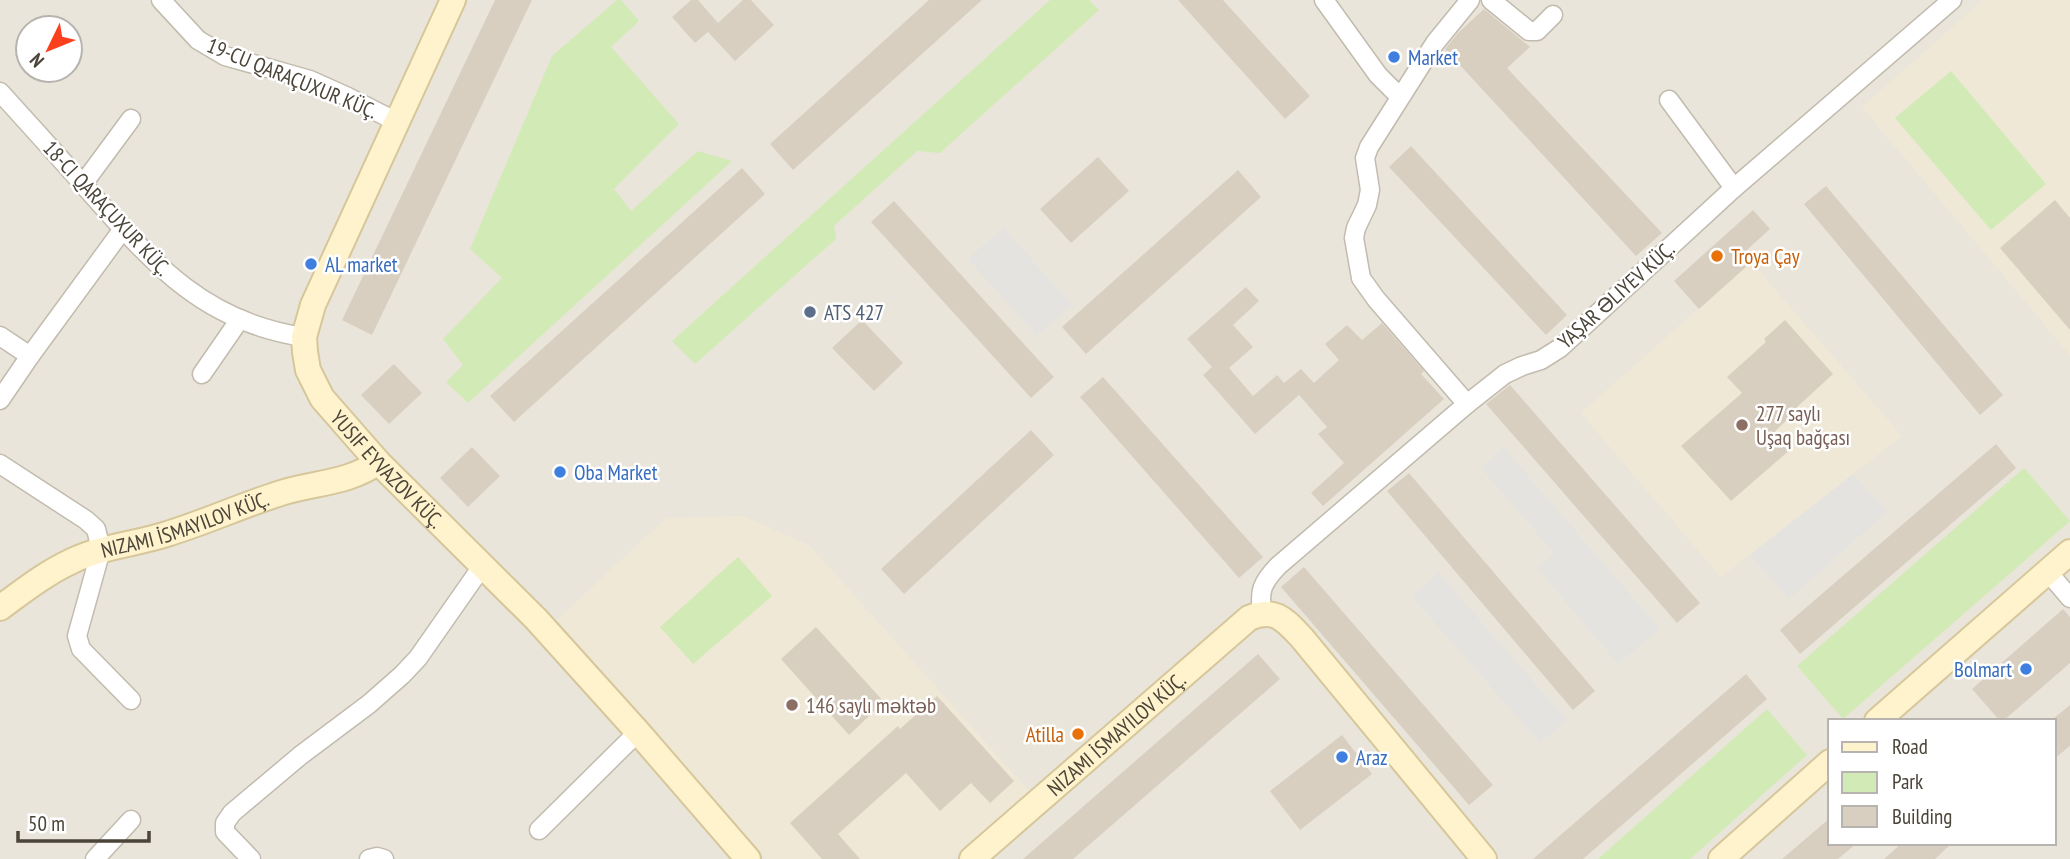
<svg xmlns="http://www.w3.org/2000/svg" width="2070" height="859" font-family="'PT Sans Narrow',sans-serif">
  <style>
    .residential { fill: #eae5da; fill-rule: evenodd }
    .education { fill: #efe8d6 }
    .green { fill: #d2eab5 }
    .parking { fill: #e5e3e0 }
    .building { fill: #d8cfc1 }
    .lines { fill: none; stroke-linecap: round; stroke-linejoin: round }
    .street-casing { stroke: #c2bbae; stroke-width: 21 }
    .secondary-casing { stroke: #d6c79b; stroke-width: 28 }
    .street { stroke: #fff; stroke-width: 18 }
    .secondary { stroke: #fff3cd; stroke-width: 24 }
    .shop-dot { fill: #3f7fe0; stroke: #fff; stroke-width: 2.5 }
    .food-dot { fill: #e8710a; stroke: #fff; stroke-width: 2.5 }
    .service-dot { fill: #5c6f8a; stroke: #fff; stroke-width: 2.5 }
    .education-dot { fill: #8d6e63; stroke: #fff; stroke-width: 2.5 }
    .labels { text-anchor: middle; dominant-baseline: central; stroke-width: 5; stroke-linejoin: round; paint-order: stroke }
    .shop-label { font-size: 21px; fill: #366cbe; stroke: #fff; text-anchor: start }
    .street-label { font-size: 21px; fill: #4b4439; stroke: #fff }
    .food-label { font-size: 21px; fill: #c56008; stroke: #fff; text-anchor: start }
    .service-label { font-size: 21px; fill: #4e5e75; stroke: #fff; text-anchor: start }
    .education-label { font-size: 21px; fill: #785e54; stroke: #fff; text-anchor: start }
  </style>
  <rect width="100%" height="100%" fill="#f6f3ec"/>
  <path class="residential" d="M0,0H2070V859H0ZM28,28H70V70H28ZM1830,721H2054V843H1830Z"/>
  <g class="education">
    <polygon points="1983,0 2070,0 2070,355 1862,107"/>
    <polygon points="1751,262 1902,436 1721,577 1581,413"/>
    <polygon points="743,516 809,545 1029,791 952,859 766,859 557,620 666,518"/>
  </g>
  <g class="green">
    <polygon points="617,0 621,0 639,21 611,47 679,124 614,189 631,211 698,151 732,161 468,403 446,382 463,365 443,339 502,278 470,249 552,56"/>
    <polygon points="1050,0 1089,0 1099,10 940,153 917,151 834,226 836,239 695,364 672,341"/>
    <polygon points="1951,71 2046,184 1991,230 1895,118"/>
    <polygon points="2024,468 2070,521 1843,719 1797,666"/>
    <polygon points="738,557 772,596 693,664 660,627"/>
    <polygon points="1767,709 1807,755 1690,859 1598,859"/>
  </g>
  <g class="parking">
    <polygon points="1003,227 1072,305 1037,336 968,259"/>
    <polygon points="1503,447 1660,629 1618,664 1537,568 1554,553 1481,468"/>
    <polygon points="1853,474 1887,512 1789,599 1750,555"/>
    <polygon points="1438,572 1567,720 1540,743 1412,597"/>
  </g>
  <g class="building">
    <polygon points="495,0 532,0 372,335 342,320"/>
    <polygon points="691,0 698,0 718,23 743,0 751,0 774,25 735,61 708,32 695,43 672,17"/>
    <polygon points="929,0 982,0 793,170 770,144"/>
    <polygon points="1178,0 1223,0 1310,96 1285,119"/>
    <polygon points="1484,9 1530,47 1507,68 1662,233 1636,256 1445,49 1458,33"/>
    <polygon points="1411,146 1567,315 1546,335 1389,167"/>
    <polygon points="1098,157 1129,191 1071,243 1040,209"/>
    <polygon points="742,168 765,194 514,422 490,396"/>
    <polygon points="1238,170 1261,197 1086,354 1062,327"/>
    <polygon points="1826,186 2003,395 1980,415 1804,204"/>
    <polygon points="2055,200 2070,218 2070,330 2000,248"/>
    <polygon points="894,201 1054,377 1031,398 871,222"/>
    <polygon points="1753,210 1770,229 1738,258 1746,267 1699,309 1674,281"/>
    <polygon points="1246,287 1259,301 1233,325 1253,347 1229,368 1253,396 1277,375 1284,383 1301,369 1314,383 1339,360 1325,344 1347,325 1362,340 1382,323 1424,371 1421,374 1444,399 1323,506 1311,493 1344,463 1318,434 1327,427 1299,395 1255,434 1203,375 1212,367 1187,339"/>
    <polygon points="862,320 903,363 874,391 832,348"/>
    <polygon points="1785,320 1833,374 1795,409 1797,411 1775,431 1791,449 1731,501 1681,446 1742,393 1727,377 1766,342 1764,339"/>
    <polygon points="394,364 422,393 389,424 361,395"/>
    <polygon points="1103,377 1263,557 1239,578 1080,397"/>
    <polygon points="1510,385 1700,603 1677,623 1486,404"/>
    <polygon points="1031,430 1054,455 904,594 881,569"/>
    <polygon points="1996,444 2016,468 1800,654 1780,630"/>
    <polygon points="472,447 500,476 468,507 440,478"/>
    <polygon points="1409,473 1595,691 1573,710 1387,491"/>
    <polygon points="1304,567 1493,785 1469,805 1281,587"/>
    <polygon points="2063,609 2070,617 2070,663 2003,721 2000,721 1972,689"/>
    <polygon points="816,627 884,702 849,735 781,659"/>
    <polygon points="1258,654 1280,679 1073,859 1023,859"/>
    <polygon points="1746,674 1767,699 1583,859 1533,859"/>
    <polygon points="937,696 1014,781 990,803 971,783 940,811 906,773 838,834 860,859 822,859 790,823 898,726 900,729"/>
    <polygon points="2070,705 2070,746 2054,759 2054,718"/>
    <polygon points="1342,735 1372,774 1300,830 1270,791"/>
    <polygon points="1830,818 1830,843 1857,843 1838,859 1782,859"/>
    <polygon points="1902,843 1952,843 1935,859 1884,859"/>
  </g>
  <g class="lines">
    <defs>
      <g id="street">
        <polyline points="161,0 198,40 225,56 310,80 348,97 397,122"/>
        <polyline points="1324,0 1378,75 1400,97"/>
        <polyline points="1491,0 1529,31 1537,31 1553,15"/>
        <path d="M0,92C30,125 60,158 89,191C153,263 203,322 304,337"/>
        <polyline points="1669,100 1734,188"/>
        <polyline points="83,184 131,119"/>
        <polyline points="0,336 30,356"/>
        <polyline points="202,374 240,319"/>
        <polyline points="0,400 30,356 123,229"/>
        <polyline points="1467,404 1376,299 1361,278 1354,238 1356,228 1367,205 1370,190 1365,158 1369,147 1435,43 1470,0"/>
        <polyline points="0,464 86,520 96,529 101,550 77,636 81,649 131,700"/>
        <polyline points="2048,572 2070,598"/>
        <path d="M1262,613C1259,590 1262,583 1278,566L1467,404L1505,374L1522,366L1541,360L1560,348L1734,188L1952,0"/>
        <polyline points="539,830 638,732"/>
        <polyline points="95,859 131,820"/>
        <polyline points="251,859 225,832 225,823 232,813 301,755 369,704 402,675 418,658 483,565"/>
        <polyline points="369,859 377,857 384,859"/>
      </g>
      <g id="secondary">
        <path id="s1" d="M453,0L313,305L304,337L305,352L308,370L322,398L378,462L536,619L638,732L748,859"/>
        <path id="s2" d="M0,608C23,591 46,573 72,561C103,546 138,544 170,533C208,521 243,505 281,493C313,483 350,483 378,462"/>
        <polyline points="1877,721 2070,552"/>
        <path id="s3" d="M972,859L1249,618C1275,607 1285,620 1302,638L1484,859"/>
        <polyline points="1721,859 1830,762"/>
      </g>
    </defs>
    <use href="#street" class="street-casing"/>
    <use href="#secondary" class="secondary-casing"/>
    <use href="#street" class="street"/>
    <use href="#secondary" class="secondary"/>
  </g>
  <g class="shop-dot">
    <circle cx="1394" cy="57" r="7"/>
    <circle cx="311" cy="264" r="7"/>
    <circle cx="560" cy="472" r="7"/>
    <circle cx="2026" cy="669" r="7"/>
    <circle cx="1342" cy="757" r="7"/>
  </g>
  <g class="food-dot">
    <circle cx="1717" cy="256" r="7"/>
    <circle cx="1078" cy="734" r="7"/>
  </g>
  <circle class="service-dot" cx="810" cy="312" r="7"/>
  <g class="education-dot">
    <circle cx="1742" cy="425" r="7"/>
    <circle cx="792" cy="705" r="7"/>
  </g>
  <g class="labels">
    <g class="shop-label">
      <text x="1408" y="57">Market</text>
      <text x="325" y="264">AL market</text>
      <text x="574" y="472">Oba Market</text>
      <text x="2012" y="669" text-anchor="end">Bolmart</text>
      <text x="1356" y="757">Araz</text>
    </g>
    <g class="street-label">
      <text transform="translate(292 78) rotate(22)">19-CU QARAÇUXUR KÜÇ.</text>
      <text transform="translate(107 208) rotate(47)">18-CI QARAÇUXUR KÜÇ.</text>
      <text transform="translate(1616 295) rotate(-42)">YAŞAR ƏLIYEV KÜÇ.</text>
      <text stroke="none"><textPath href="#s1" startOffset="530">YUSIF EYVAZOV KÜÇ.</textPath></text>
      <text stroke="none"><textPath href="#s2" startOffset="205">NIZAMI İSMAYILOV KÜÇ.</textPath></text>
      <text stroke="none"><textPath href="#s3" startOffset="191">NIZAMI İSMAYILOV KÜÇ.</textPath></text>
    </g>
    <g class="food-label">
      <text x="1731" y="256">Troya Çay</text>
      <text x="1064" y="734" text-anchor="end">Atilla</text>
    </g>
    <g class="service-label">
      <text x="824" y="312">ATS 427</text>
    </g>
    <g class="education-label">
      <text x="1756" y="413">277 saylı<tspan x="1756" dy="24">Uşaq bağçası</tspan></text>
      <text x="806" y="705">146 saylı məktəb</text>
    </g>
  </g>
  <rect x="1828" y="719" width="228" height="126" fill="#ffffff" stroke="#b7b4b0" stroke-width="2"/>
  <rect x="1842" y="742" width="35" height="10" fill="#fff3cd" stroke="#b7b4b0" stroke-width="2"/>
  <text x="1892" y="754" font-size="21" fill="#4b4439">Road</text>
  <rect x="1842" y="772" width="35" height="21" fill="#d2eab5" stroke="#b7b4b0" stroke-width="2"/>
  <text x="1892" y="789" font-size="21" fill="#4b4439">Park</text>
  <rect x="1842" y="806" width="35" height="21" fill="#d8cfc1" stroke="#b7b4b0" stroke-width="2"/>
  <text x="1892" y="824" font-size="21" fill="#4b4439">Building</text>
  <g transform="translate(49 49) rotate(227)"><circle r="33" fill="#ffffff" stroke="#b7b4b0" stroke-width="2"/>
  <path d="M0-5L12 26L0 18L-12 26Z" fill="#fc3f1d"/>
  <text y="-10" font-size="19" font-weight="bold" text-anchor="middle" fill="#4b4439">N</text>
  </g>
  <path d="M18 831v10h131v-10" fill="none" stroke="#4b4439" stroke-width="3.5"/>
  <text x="28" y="831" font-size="21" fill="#4b4439" stroke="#ffffff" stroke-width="5" paint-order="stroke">50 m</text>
</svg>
